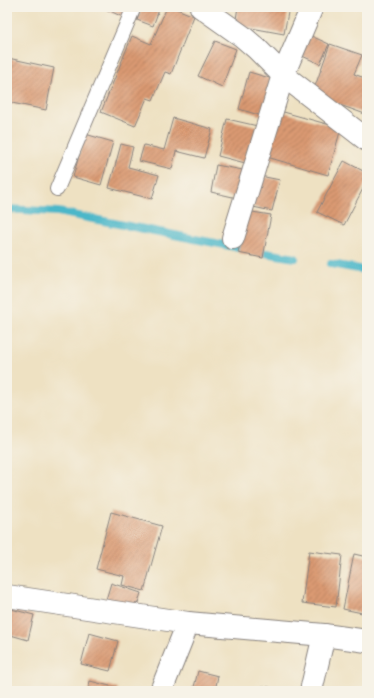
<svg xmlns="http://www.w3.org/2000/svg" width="374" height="698" font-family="'IM FELL French Canon',serif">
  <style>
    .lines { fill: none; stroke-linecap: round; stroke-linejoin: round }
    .stream { stroke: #4cb7c9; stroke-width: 8 }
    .building { fill: url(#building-hatch) }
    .lane-casing { stroke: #88827e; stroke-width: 16 }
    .street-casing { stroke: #88827e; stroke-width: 24 }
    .lane { stroke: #fff; stroke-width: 14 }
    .street { stroke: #fff; stroke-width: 22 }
  </style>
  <defs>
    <pattern id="building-hatch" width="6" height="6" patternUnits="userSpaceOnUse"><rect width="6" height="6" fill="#da9a72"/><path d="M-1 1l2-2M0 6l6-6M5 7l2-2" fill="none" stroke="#b07d5f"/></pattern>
  </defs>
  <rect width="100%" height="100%" fill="#f7f3e8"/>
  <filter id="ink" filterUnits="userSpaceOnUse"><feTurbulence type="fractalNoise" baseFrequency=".025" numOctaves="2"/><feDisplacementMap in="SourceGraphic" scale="8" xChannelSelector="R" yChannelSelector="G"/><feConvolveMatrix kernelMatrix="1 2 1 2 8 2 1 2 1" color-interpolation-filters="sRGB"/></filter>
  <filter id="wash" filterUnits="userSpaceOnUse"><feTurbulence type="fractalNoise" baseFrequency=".012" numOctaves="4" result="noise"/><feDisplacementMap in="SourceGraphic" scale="16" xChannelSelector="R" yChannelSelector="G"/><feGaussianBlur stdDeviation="0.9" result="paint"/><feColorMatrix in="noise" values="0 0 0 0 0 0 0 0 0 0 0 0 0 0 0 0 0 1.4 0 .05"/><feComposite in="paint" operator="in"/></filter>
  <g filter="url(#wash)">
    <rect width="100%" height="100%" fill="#eee1c2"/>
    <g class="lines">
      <g class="stream">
        <polyline points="7,209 58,212 235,247"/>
        <polyline points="254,251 295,258"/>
        <polyline points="331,264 359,269"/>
      </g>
    </g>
    <g id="blocks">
      <g class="building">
        <polygon points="101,7 127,7 123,17"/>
        <polygon points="142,7 160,7 153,26 137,20"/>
        <polygon points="167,7 172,7 194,16 171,74 165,72 153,100 147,98 135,126 101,112 132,36 151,44"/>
        <polygon points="238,7 289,7 284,34 235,25"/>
        <polygon points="309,35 329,44 320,64 300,55"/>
        <polygon points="215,41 236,49 222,87 198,76"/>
        <polygon points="330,44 362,55 354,74 367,79 367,108 365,114 312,95"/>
        <polygon points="8,58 54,68 46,110 7,102 7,62"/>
        <polygon points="249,72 273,79 262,116 239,109"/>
        <polygon points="280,111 341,128 328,175 267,157"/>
        <polygon points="173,118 212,129 204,158 176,151 172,169 139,161 144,145 164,150"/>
        <polygon points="227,119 262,127 253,165 218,156"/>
        <polygon points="85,134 113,142 101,185 73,177"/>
        <polygon points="121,144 133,147 128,167 159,175 152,199 109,188"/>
        <polygon points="344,161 367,173 367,181 344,225 317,212"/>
        <polygon points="216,165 243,170 237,198 211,192"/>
        <polygon points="260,176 280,180 272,211 253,207"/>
        <polygon points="246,211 271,215 263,258 238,253"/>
        <polygon points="111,512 162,526 144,591 122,585 124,576 96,569"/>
        <polygon points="309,551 342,555 336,607 302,603"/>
        <polygon points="354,554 367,557 367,614 343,609"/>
        <polygon points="111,583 141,593 135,612 105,603"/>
        <polygon points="7,608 34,615 28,640 7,634"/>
        <polygon points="89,633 118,641 110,671 81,664"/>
        <polygon points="198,671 218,676 215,691 193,691"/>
        <polygon points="90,681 118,688 117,691 88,691"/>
        <polygon points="262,686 285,690 284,691 261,691"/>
      </g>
    </g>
  </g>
  <g filter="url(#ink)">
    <use href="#blocks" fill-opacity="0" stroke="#88827e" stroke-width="1"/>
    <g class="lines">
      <defs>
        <polyline id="lane" points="57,189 134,7"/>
        <g id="street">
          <polyline points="201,7 242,36 257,49 283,75 312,7"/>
          <polyline points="233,238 283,75 367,140"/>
          <polyline points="7,596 188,623 324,635 367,641"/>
          <polyline points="161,691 188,623"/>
          <polyline points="311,691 324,635"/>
        </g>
      </defs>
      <use href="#lane" class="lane-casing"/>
      <use href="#street" class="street-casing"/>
      <use href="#lane" class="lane"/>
      <use href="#street" class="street"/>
    </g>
  </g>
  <rect width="374" height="698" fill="none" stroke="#f7f3e8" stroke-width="24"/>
</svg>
